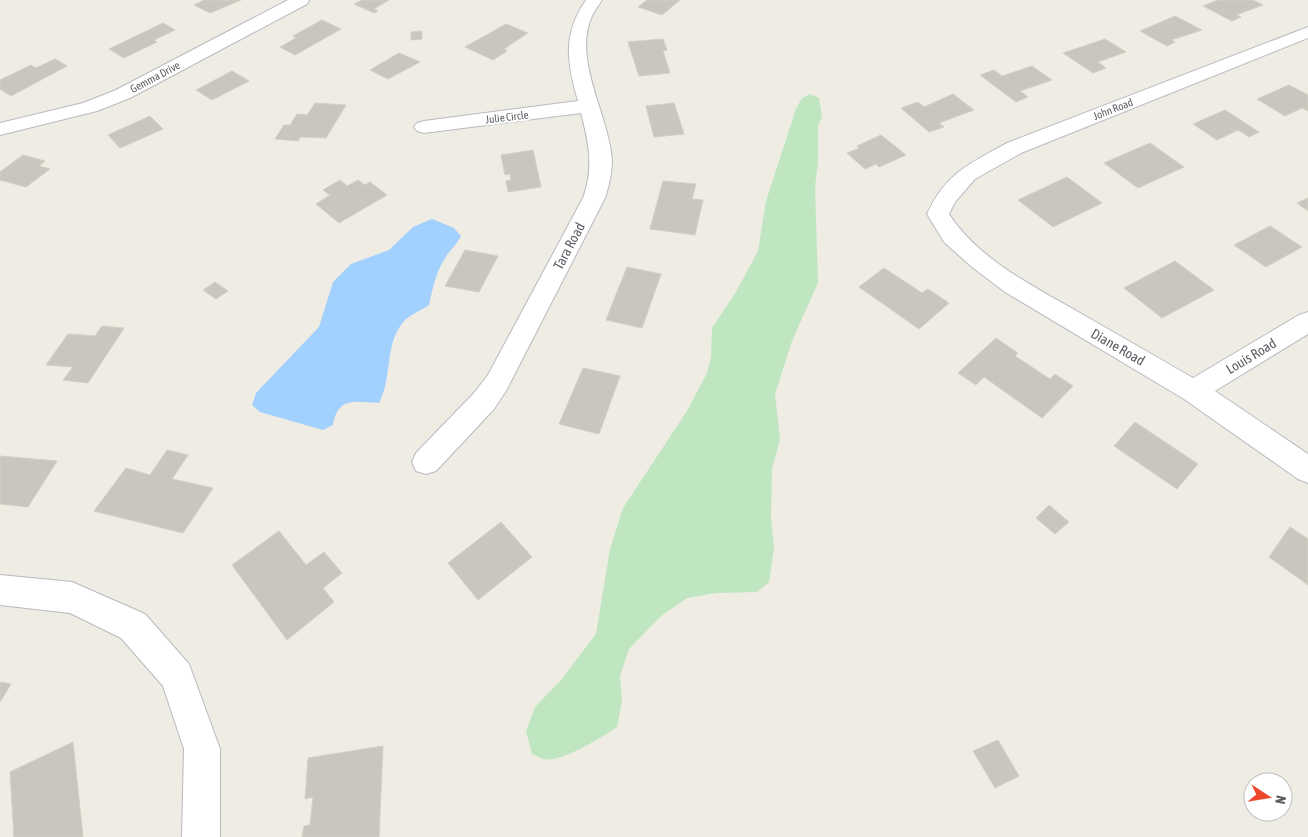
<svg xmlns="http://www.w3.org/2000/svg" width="1308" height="837" font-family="'Asap Condensed',sans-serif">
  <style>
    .green { fill: #bfe6c1 }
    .water { fill: #a2d0ff }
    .building { fill: #c9c6c0; stroke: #d3cfc1 }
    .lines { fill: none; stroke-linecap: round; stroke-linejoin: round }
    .minor-casing { stroke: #b8bac0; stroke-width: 2 }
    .minor { fill: #fff; fill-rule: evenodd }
    .labels { text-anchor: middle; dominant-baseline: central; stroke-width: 4; stroke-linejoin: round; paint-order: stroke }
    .far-street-label { font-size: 11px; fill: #5b5f64; stroke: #fff }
    .street-label { font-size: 14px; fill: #5b5f64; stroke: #fff }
  </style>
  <rect width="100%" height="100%" fill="#eeece3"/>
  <path class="green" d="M810,94L819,98L822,116L818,127V163L815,187L818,283L792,341L775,394L780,439L772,469L771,518L774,548L769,582L757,592L716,593L687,598L661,616L629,649L620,676L622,701L617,727C602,737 562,763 543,759C540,758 536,755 532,754L526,731L535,707L561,680L596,634L610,549L623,508L687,411L707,373L711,357L712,328L736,292L758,251L766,201L796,109L802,98Z"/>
  <path class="water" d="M432,219L454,228L461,236C457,244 452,248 447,255C436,271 433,287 429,305C422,310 412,314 406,319C383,343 394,373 379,403C355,402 338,396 333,425L323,430L260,412L252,405L256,393L319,327L333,282L351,264L389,250L413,227Z"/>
  <g class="building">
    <polygon points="204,0 241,0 210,13 194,5"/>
    <polygon points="362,0 389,0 374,9 378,11 374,13 354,4"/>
    <polygon points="647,0 680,0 662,15 638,7"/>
    <polygon points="1218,0 1253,0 1263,5 1236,15 1241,17 1232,21 1203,6"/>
    <polygon points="1175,16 1202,30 1171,40 1175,42 1167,46 1140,31"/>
    <polygon points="322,20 341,29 295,55 280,47 296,38 293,36"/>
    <polygon points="163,23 175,30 154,40 157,42 124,58 109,49"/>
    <polygon points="506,24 528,33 504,49 507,51 493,60 465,47"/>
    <polygon points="422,31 422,39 411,40 411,32"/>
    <polygon points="663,39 667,50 663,51 670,73 639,76 628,42"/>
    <polygon points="1105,39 1126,52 1098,62 1106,68 1093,73 1063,53"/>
    <polygon points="399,53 420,62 388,79 370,70"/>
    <polygon points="55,59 67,66 11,96 0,89 0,80 31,65 36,68"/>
    <polygon points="1032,66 1052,80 1020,91 1028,97 1016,102 980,75 994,70 1002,76"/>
    <polygon points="232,71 249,81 212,100 196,90"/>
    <polygon points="1289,85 1308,95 1308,111 1302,108 1285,116 1257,99"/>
    <polygon points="953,94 974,110 939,123 944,127 929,132 901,108 918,102 924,107"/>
    <polygon points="315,103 346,105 326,138 301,137 298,141 275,139 284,125 290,125 297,114 307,115"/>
    <polygon points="674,103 684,134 654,137 646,106"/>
    <polygon points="1225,110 1259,132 1249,137 1238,130 1217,140 1193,124"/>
    <polygon points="150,116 163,129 120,148 108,135"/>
    <polygon points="881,135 906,155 879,167 876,164 865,169 847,153 860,148 857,146"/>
    <polygon points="1150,143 1184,167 1138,188 1104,163"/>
    <polygon points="533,150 541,187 508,192 506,181 511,180 510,174 505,175 501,155"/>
    <polygon points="23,155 45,161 39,166 50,169 26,187 0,180 0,172"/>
    <polygon points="1067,177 1102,203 1053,227 1018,200"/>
    <polygon points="340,180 347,186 358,180 365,185 370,182 387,195 339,223 316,204 330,195 323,190"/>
    <polygon points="663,181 696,184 692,199 703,200 695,235 650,229"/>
    <polygon points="1308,198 1308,211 1297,203"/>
    <polygon points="1270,226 1302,247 1266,267 1234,245"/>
    <polygon points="465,250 498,256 479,292 445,286"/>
    <polygon points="1175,261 1214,290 1162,318 1124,288"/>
    <polygon points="627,267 661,274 642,328 606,320"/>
    <polygon points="884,268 922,293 928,289 949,303 919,329 859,287"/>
    <polygon points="215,282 228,291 216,299 203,290"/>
    <polygon points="102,326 124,328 88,383 63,380 73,367 46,365 68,334 95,336"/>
    <polygon points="996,338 1018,353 1015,356 1050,379 1055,374 1073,386 1042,418 984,377 976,385 958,373"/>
    <polygon points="583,368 620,376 599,434 559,424"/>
    <polygon points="1135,422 1198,464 1177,489 1114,446"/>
    <polygon points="167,450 188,455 172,479 213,488 183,533 94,511 126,468 150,475"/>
    <polygon points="0,456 57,461 28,507 0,504"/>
    <polygon points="1049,505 1069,522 1055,534 1036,518"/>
    <polygon points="501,522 532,557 478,600 448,563"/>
    <polygon points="1290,527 1308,539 1308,585 1269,557"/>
    <polygon points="279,531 306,565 324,552 342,573 323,588 334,602 287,640 232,565"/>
    <polygon points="0,682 11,684 0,702"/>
    <polygon points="998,740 1019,776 995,788 973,751"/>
    <polygon points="73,742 83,837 14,837 10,772"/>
    <polygon points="383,746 379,837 302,837 304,826 310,825 313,797 305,799 308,758"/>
  </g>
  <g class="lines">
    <defs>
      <g id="minor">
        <polygon points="288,0 309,0 307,4 130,98 97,111 0,135 0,123 83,103 116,90"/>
        <path d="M586,0H602C599,5 594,11 592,16C572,60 609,115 612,160C612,173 609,186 605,198L506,391L494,409L436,471L426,474L416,471L412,462L416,453L474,393L488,375L583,198C594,168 589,143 581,113L424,133L417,131L414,127L417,123L424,121L578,101C567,63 562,35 586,0Z"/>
        <path d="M1308,27V38L1021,153L975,179L955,202L949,214C979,260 1033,286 1080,313C1117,334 1155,356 1193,378L1299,315L1308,312V334L1215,391L1308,454V483L1298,479L1184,399L1005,292L972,267L944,242L927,214C946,173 969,164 1007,143Z"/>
        <polygon points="0,575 72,582 145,614 189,664 220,749 220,837 182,837 184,749 163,686 121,638 70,613 0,605"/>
      </g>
    </defs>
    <use href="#minor" class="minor-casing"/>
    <use href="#minor" class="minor"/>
  </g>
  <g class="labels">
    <g class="far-street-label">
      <text transform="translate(155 77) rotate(-28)">Gemma Drive</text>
      <text transform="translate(1113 109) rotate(-21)">John Road</text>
      <text transform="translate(507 117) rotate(-7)">Julie Circle</text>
    </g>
    <g class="street-label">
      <text transform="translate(569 246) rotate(-62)">Tara Road</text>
      <text transform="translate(1118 347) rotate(30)">Diane Road</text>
      <text transform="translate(1251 356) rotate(-31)">Louis Road</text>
    </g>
  </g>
  <g transform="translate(1268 797) rotate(102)"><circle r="24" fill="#ffffff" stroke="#bdbfc1"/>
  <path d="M0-4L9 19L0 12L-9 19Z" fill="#ed472b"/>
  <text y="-8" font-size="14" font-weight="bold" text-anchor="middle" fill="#5b5f64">N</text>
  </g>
</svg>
